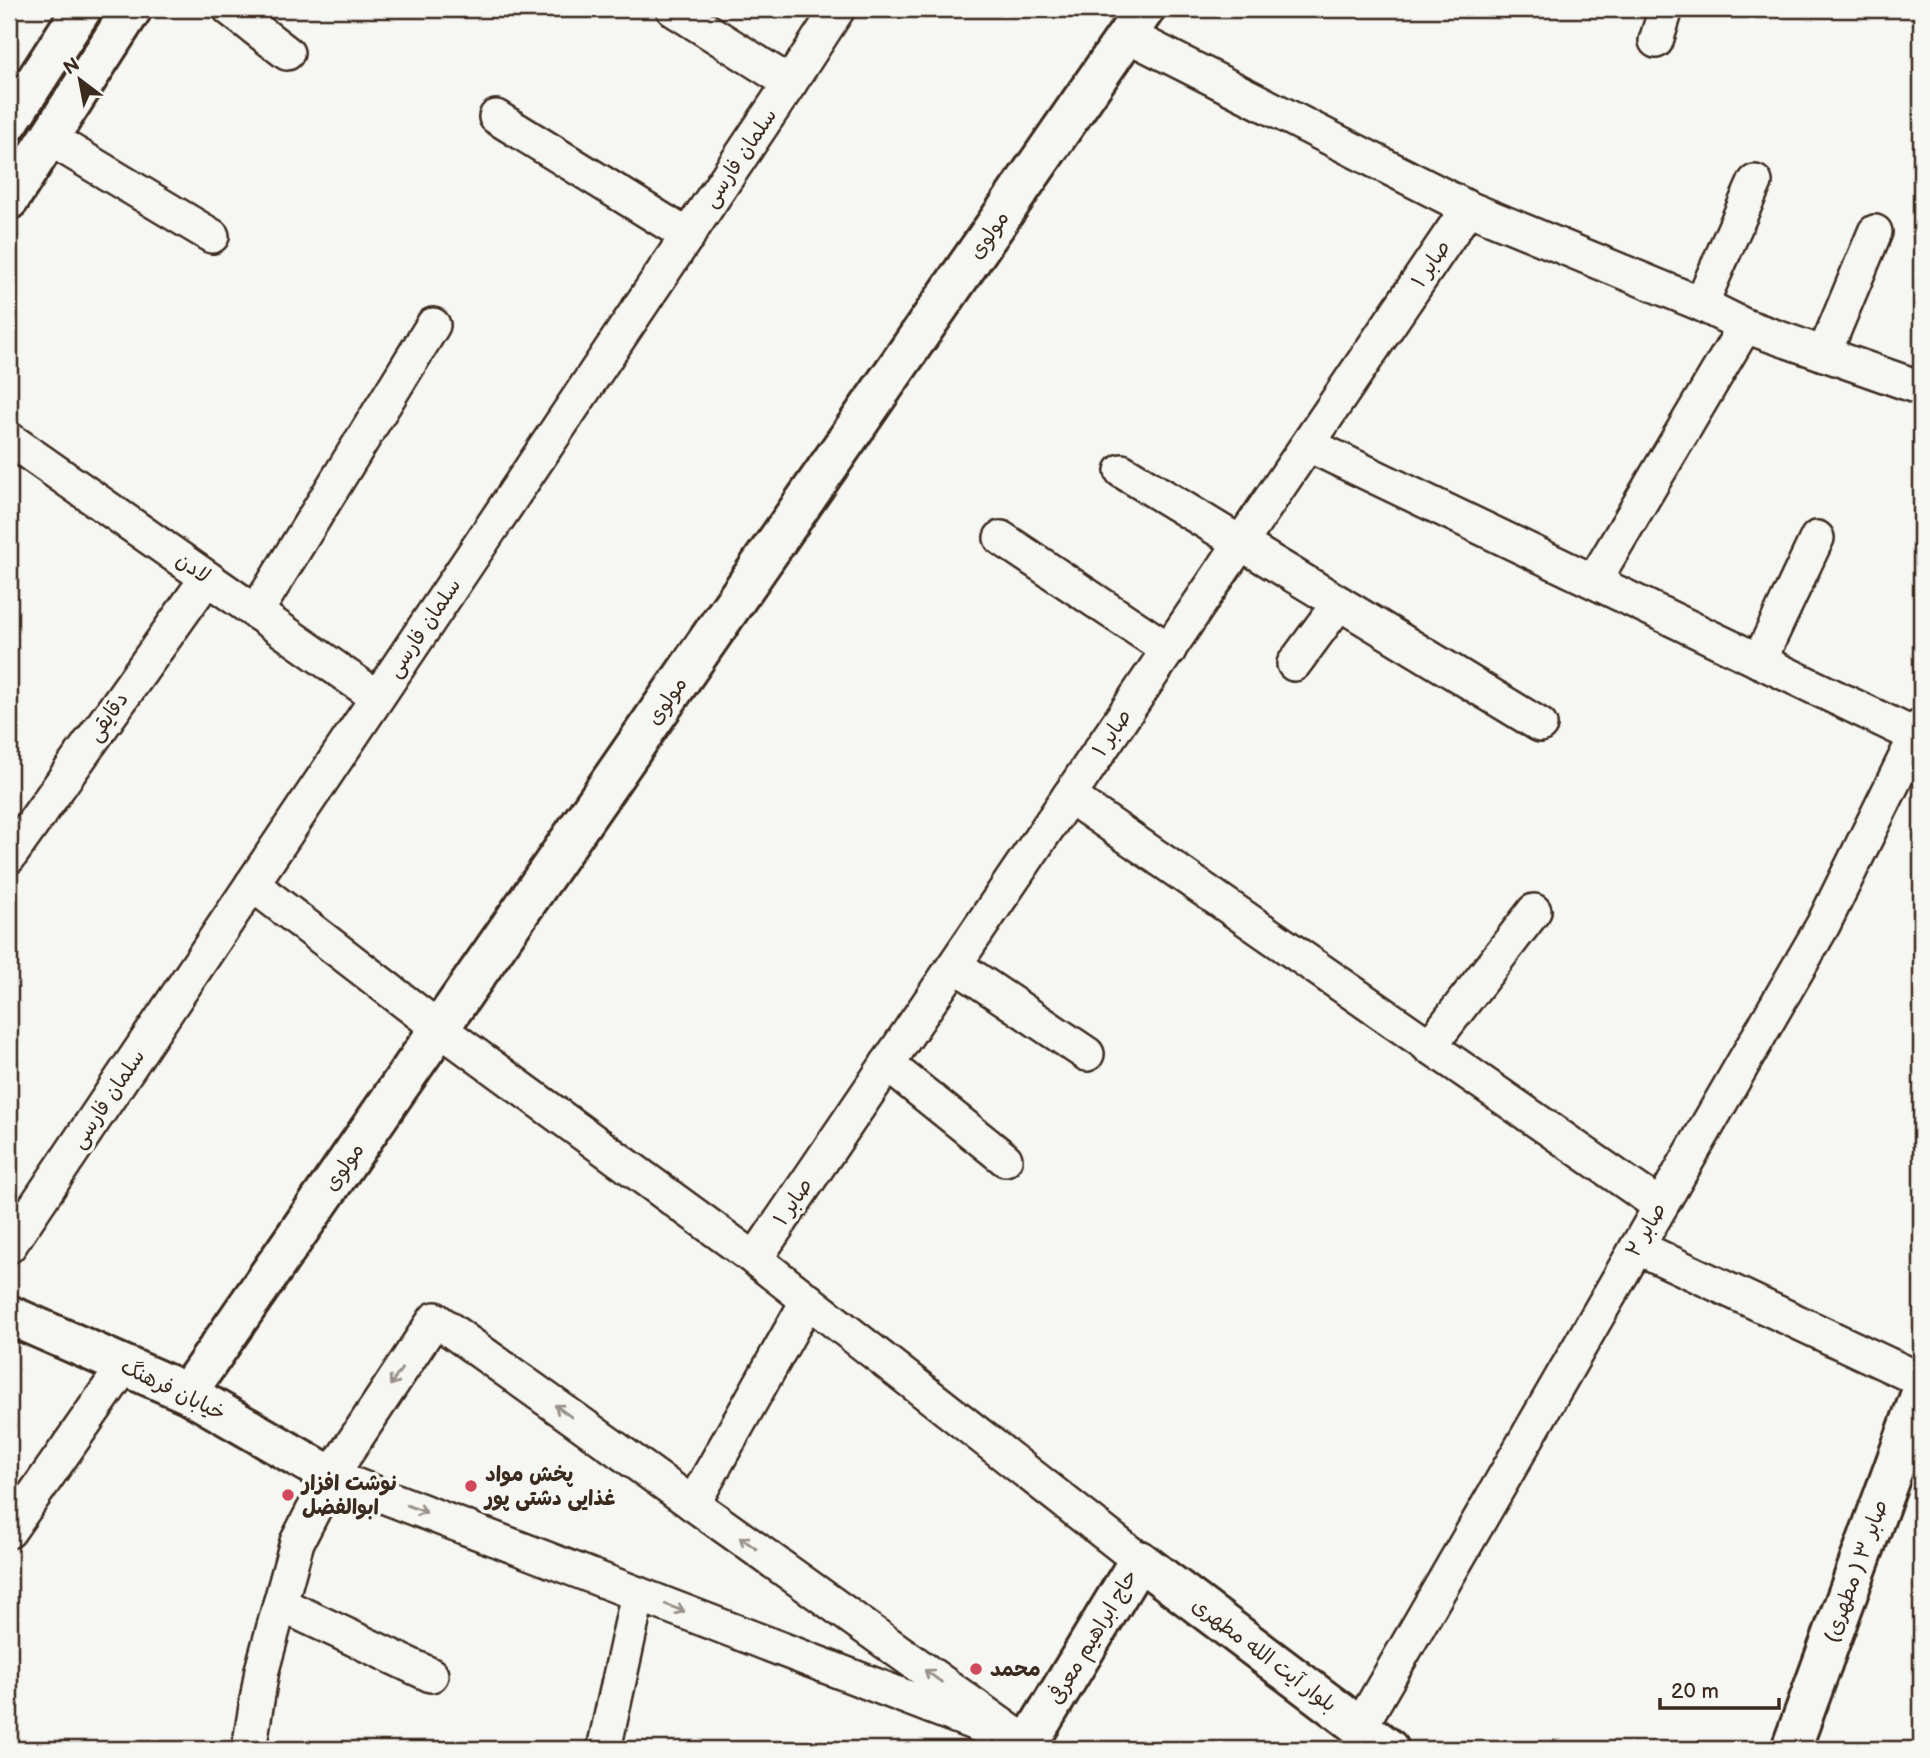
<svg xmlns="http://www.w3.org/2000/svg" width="1930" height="1758" font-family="'Balsamiq Sans','Playpen Sans Arabic',sans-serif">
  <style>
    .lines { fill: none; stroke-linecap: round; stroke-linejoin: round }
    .minor-casing { stroke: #3b2a1e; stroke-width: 38 }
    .tertiary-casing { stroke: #3b2a1e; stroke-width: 44 }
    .secondary-casing { stroke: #3b2a1e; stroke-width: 44 }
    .minor { stroke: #f6f6f2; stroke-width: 33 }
    .tertiary { stroke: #f6f6f2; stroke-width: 38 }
    .secondary { stroke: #f6f6f2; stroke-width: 38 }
    .oneway { stroke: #989088 }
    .poi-dot { fill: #d1495b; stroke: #f6f6f2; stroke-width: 2.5 }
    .labels { text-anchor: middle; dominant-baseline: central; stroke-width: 7; stroke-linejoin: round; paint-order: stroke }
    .street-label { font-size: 21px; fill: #3b2a1e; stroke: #f6f6f2 }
    .poi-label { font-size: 21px; font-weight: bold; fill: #3b2a1e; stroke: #f6f6f2; text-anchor: start }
  </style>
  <rect width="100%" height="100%" fill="#f6f6f2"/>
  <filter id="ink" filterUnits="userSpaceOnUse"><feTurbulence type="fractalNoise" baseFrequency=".0143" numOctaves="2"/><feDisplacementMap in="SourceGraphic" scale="14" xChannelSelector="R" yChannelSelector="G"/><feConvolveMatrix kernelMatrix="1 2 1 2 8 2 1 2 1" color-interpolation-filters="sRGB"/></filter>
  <g filter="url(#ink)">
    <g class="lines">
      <defs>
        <g id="minor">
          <polyline points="230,9 287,53"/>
          <polyline points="673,9 790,83"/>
          <polyline points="1127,35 1468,208 1701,304 1745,326 1594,581"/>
          <polyline points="1656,41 1666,9"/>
          <polyline points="496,117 688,236"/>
          <polyline points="49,138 212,236"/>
          <polyline points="1701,304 1755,182"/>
          <polyline points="1745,326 1921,388"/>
          <polyline points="1824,354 1875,232"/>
          <polyline points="9,439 377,697"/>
          <polyline points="1309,445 1916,736"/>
          <polyline points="1122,471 1540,725"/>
          <polyline points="1001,538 1169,650"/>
          <polyline points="256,612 433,325"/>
          <polyline points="1759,661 1817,538"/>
          <polyline points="1294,664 1339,603"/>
          <polyline points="1069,796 1660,1206"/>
          <polyline points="9,857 207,578"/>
          <polyline points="252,884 440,1029 755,1259 1139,1560"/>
          <polyline points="955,965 1087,1054"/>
          <polyline points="1429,1047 1534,911"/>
          <polyline points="887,1064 1005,1159"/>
          <polyline points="9,1246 790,83 838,9"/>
          <polyline points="1637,1247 1921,1380"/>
          <polyline points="755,1259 1468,208"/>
          <polyline points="331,1476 984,1727"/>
          <polyline points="693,1504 808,1300"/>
          <polyline points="9,1531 125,1365"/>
          <polyline points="280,1604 431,1675"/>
          <polyline points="1360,1727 1823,925 1921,726"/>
          <polyline points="249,1749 262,1670 297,1542 331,1476 435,1319 1028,1744"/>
          <polyline points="604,1749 638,1594"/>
        </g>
        <g id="tertiary">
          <polyline points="9,1315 187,1393 331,1476"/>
          <polyline points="187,1393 1145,9"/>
          <polyline points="1025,1749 1139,1560 1389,1749"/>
          <polyline points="1791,1749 1921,1393"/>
        </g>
        <g id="secondary">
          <polyline points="9,122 82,9"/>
          <polyline points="9,200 132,9"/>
        </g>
      </defs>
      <use href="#minor" class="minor-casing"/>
      <use href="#tertiary" class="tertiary-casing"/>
      <use href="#secondary" class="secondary-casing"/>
      <use href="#minor" class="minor"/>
      <use href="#tertiary" class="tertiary"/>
      <use href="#secondary" class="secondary"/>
    </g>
    <defs><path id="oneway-shaft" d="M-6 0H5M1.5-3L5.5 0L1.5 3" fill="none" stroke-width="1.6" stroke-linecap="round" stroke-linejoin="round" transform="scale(1.75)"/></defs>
    <g class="oneway">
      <use href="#oneway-shaft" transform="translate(396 1377) rotate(124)"/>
      <use href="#oneway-shaft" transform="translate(563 1411) rotate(-144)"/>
      <use href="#oneway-shaft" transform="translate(417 1509) rotate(21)"/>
      <use href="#oneway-shaft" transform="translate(748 1543) rotate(-144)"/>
      <use href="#oneway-shaft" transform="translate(675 1608) rotate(21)"/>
      <use href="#oneway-shaft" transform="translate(933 1676) rotate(-144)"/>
    </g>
  </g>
  <g class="poi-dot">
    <circle cx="471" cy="1486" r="7"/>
    <circle cx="288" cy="1495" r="7"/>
    <circle cx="976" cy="1669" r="7"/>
  </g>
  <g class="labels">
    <g class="street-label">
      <text transform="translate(740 158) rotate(-56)">سلمان فارسی</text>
      <text transform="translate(989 235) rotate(-55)">مولوی</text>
      <text transform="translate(1431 264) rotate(-56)">صابر ۱</text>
      <text transform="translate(193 568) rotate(35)">لادن</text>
      <text transform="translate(424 628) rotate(-56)">سلمان فارسی</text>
      <text transform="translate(667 701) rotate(-55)">مولوی</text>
      <text transform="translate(108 717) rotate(-55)">دقایقی</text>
      <text transform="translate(1112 733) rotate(-56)">صابر ۱</text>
      <text transform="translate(108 1099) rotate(-56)">سلمان فارسی</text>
      <text transform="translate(344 1167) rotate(-55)">مولوی</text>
      <text transform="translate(793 1202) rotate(-56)">صابر ۱</text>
      <text transform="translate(1646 1230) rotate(-60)">صابر ۲</text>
      <text transform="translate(173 1390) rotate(26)">خیابان فرهنگ</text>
      <text transform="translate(1856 1571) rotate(-70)">صابر ۳ ( مطهری)</text>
      <text transform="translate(1093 1637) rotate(-59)">حاج ابراهیم معرفی</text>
      <text transform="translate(1264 1655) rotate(37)">بلوار آیت الله مطهری</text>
    </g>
    <g class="poi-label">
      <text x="485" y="1474">پخش مواد<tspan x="485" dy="24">غذایی دشتی پور</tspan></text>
      <text x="302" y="1483">نوشت افزار<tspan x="302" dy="24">ابوالفضل</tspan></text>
      <text x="990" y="1669">محمد</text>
    </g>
  </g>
  <rect width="1930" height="1758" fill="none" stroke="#f6f6f2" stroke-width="35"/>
  <rect x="18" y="18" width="1895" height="1723" fill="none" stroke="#3b2a1e" stroke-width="2.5" filter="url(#ink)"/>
  <g transform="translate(80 80) rotate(328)" stroke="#f6f6f2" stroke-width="5" paint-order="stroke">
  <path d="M0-5L12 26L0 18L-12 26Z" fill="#3b2a1e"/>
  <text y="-10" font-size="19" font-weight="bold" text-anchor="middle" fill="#3b2a1e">N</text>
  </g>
  <path d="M1660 1698v10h119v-10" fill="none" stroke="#3b2a1e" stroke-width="3.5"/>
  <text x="1671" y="1698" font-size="21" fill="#3b2a1e" stroke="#f6f6f2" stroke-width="5" paint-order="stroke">20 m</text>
</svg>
